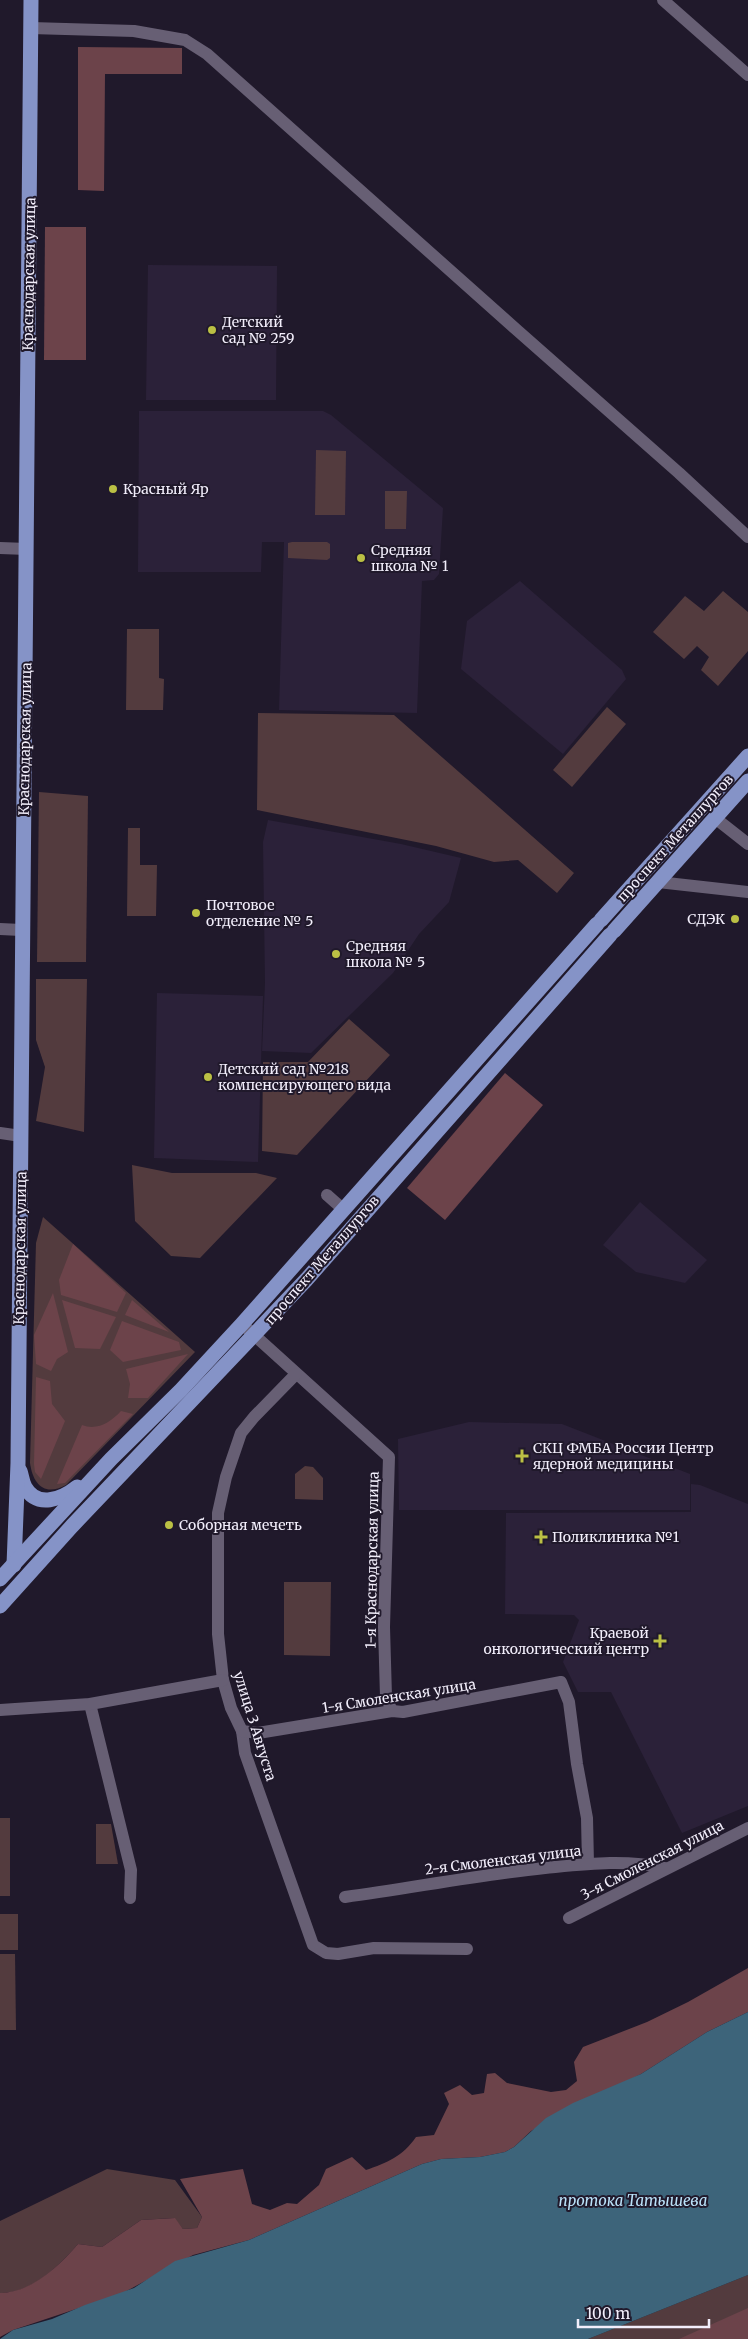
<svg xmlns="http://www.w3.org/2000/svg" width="748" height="2339" font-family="Merriweather,serif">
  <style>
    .built { fill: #2b2139 }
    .green { fill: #533b3e }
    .forest { fill: #6c434a }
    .water { fill: #3d647a }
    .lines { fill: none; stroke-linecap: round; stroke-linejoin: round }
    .minor { stroke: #675f74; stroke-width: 12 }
    .major { stroke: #8593c7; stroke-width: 15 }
    .poi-dot { fill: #bbc044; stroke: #20192b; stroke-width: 2 }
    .labels { text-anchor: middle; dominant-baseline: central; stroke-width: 4; stroke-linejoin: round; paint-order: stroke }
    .street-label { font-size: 14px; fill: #f2eefb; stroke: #20192b }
    .poi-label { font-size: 14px; fill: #f2eefb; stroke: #20192b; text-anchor: start }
    .water-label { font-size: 15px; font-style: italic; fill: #bbe3fa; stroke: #20192b }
  </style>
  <rect width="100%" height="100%" fill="#20192b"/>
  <g class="built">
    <polygon points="148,265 277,266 276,400 146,400"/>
    <polygon points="139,411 323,411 331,415 443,508 439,574 434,580 422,581 417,713 279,710 284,542 262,542 261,572 138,572"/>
    <polygon points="520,581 622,670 626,679 563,754 461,669 467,621"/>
    <polygon points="268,820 401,844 461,858 449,902 419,934 393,973 311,1053 262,1051 265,983 263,842"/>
    <polygon points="157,993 263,996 258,1162 154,1158"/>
    <polygon points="640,1202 707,1260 685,1283 636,1272 603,1245"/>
    <polygon points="469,1422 562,1424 690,1474 690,1510 399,1510 398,1439"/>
    <polygon points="691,1484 700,1485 748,1504 748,1806 682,1833 611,1692 578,1692 563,1662 579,1620 574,1615 505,1614 506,1513 691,1512"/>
  </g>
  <g class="green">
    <polygon points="316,450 346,451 345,515 315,515"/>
    <polygon points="385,491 407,491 406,529 385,529"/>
    <polygon points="292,542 327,542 330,544 330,558 327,560 288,558 288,543"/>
    <polygon points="723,591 748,612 748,651 718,686 701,670 709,657 697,646 684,659 653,632 685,596 704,611"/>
    <polygon points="127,629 159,629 159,678 164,679 163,710 126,710"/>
    <polygon points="607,707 626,724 572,787 553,770"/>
    <polygon points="258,713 394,715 574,873 557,893 518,860 494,862 436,846 257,810"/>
    <polygon points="39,792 88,796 86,962 37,962"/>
    <polygon points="128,828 140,828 140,865 157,865 156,916 127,916"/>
    <polygon points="36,979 87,979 84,1132 36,1121 45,1067 36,1040"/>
    <polygon points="349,1019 390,1055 297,1155 262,1151 263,1062 308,1062"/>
    <polygon points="132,1165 172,1173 256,1173 277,1178 200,1258 171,1256 135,1221"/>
    <path d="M43,1217L195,1352L66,1485C44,1497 33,1484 30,1463L36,1243Z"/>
    <polygon points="305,1466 313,1467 323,1478 323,1500 295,1499 295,1474"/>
    <polygon points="284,1582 331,1582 330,1656 284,1655"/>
    <rect x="0" y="1818" width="10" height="78"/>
    <polygon points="96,1824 111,1824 118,1864 96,1864"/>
    <rect x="0" y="1914" width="18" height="36"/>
    <polygon points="0,1954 15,1954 16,2030 0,2030"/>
    <path d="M107,2169L175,2180L202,2217L197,2228L183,2229L174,2218L141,2220L102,2247L78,2244C60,2265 31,2294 0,2293V2221Z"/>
    <polygon points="748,2275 748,2339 588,2339"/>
  </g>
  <g class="forest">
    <polygon points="78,47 182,48 182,74 105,74 104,191 78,190"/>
    <polygon points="45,227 86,227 86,360 44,360"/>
    <polygon points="505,1073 543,1105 445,1220 407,1188"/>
    <polygon points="73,1244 126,1293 117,1312 61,1295 59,1280"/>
    <polygon points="53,1293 68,1352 57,1359 51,1371 36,1364 34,1335"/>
    <polygon points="62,1300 116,1317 100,1349 75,1348"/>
    <polygon points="132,1300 169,1332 125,1315"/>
    <polygon points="122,1321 179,1342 181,1350 123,1362 110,1350"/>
    <polygon points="188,1354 148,1398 128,1398 130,1384 126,1369"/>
    <polygon points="36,1377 50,1381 52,1404 65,1421 41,1479 35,1472 34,1464"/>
    <path d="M121,1411L133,1414L65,1483L57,1484L82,1425C97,1431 111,1422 121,1411Z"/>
    <path d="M748,1968V2012L707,2032L641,2074L531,2131L514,2147L505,2152L480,2157L441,2159L422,2164L249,2240L193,2255L121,2294L13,2330L0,2337V2293C31,2293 60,2265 78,2244L102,2247L141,2220L175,2218L183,2229L197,2228L202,2217L180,2179L243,2169L252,2204L270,2210L287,2203L297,2204L319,2185L326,2169L352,2157L366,2170C387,2163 403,2156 416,2137L434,2135L449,2104L444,2093L460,2085L472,2095L484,2093L487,2074L495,2073L507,2083L551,2092L566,2090L577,2081L574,2062L583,2047L647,2022L688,2002Z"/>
    <polygon points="748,2308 748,2339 679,2339"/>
  </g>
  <polygon class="water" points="748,2012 748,2275 588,2339 0,2339 13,2330 52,2319 85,2305 134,2288 175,2261 249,2240 422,2164 441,2159 480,2157 505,2152 514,2147 546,2118 573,2103 641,2074 707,2032"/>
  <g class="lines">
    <g class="minor">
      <polyline points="663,0 748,75"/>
      <polyline points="31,28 134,31 185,40 207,54 518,331 679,473 748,537"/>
      <polyline points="0,548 27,549"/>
      <polyline points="715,818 748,844"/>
      <polyline points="658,882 748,892"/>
      <polyline points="0,929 21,930"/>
      <polyline points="0,1133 21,1136"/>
      <polyline points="327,1195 344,1210"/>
      <polyline points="242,1324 389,1457 384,1627 386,1697 392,1711"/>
      <polyline points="296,1374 254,1417 241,1433 226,1477 218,1513 218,1634 223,1680 231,1708 242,1731 245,1753 313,1945 326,1953 338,1954 374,1948 467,1949"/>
      <polyline points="90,1704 131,1870 130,1898"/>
      <polyline points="0,1710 90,1704 223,1680"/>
      <polyline points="242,1731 258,1733 392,1711 403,1712 561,1682 569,1702 577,1764 587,1818 588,1864"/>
      <path d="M345,1897C412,1888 477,1875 545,1868C586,1864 624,1859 665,1868"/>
      <polyline points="569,1918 748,1828"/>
    </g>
    <g class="major">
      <polyline points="601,920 748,756"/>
      <polyline points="614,931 748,781"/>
      <path d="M20,1471C22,1476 22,1482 25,1487C37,1509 62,1499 77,1487"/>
      <polyline points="14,1565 18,1463 31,0"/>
      <polyline points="0,1579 111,1459 181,1390 242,1324 597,924"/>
      <polyline points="0,1606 72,1526 306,1280 610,935"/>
    </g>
  </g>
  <g class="poi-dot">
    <circle cx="212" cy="330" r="5"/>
    <circle cx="113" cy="489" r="5"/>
    <circle cx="361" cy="558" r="5"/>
    <circle cx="196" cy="913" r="5"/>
    <circle cx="735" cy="919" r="5"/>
    <circle cx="336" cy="954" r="5"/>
    <circle cx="208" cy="1077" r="5"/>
    <path d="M519.5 1448.5h5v5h5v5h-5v5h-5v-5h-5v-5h5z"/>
    <circle cx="169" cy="1525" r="5"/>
    <path d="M538.5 1529.5h5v5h5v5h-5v5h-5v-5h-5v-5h5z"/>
    <path d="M657.5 1633.5h5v5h5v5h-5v5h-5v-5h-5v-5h5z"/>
  </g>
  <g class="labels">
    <g class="street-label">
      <text transform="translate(29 274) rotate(-89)">Краснодарская улица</text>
      <text transform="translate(25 739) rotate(-89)">Краснодарская улица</text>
      <text transform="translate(675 838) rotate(-48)">проспект Металлургов</text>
      <text transform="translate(20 1248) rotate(-89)">Краснодарская улица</text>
      <text transform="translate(322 1260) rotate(-49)">проспект Металлургов</text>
      <text transform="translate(372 1560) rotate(-89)">1-я Краснодарская улица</text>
      <text transform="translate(399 1696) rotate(-9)">1-я Смоленская улица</text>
      <text transform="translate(255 1726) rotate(73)">улица 3 Августа</text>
      <text transform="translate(503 1860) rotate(-7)">2-я Смоленская улица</text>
      <text transform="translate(652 1860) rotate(-27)">3-я Смоленская улица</text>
    </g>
    <g class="poi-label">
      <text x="222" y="322">Детский<tspan x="222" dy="16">сад № 259</tspan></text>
      <text x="123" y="489">Красный Яр</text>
      <text x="371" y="550">Средняя<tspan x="371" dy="16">школа № 1</tspan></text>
      <text x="206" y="905">Почтовое<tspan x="206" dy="16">отделение № 5</tspan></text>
      <text x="725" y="919" text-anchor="end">СДЭК</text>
      <text x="346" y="946">Средняя<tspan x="346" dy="16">школа № 5</tspan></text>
      <text x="218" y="1069">Детский сад №218<tspan x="218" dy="16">компенсирующего вида</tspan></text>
      <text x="533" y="1448">СКЦ ФМБА России Центр<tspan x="533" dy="16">ядерной медицины</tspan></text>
      <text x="179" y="1525">Соборная мечеть</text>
      <text x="552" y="1537">Поликлиника №1</text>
      <text x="649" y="1633" text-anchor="end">Краевой<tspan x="649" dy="16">онкологический центр</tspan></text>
    </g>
    <g class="water-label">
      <text x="633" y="2200">протока Татышева</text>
    </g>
  </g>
  <path d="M578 2319v8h131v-8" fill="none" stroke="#f2eefb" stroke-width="2.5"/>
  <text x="586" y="2319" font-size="15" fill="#f2eefb" stroke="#20192b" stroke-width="4" paint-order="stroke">100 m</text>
</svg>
